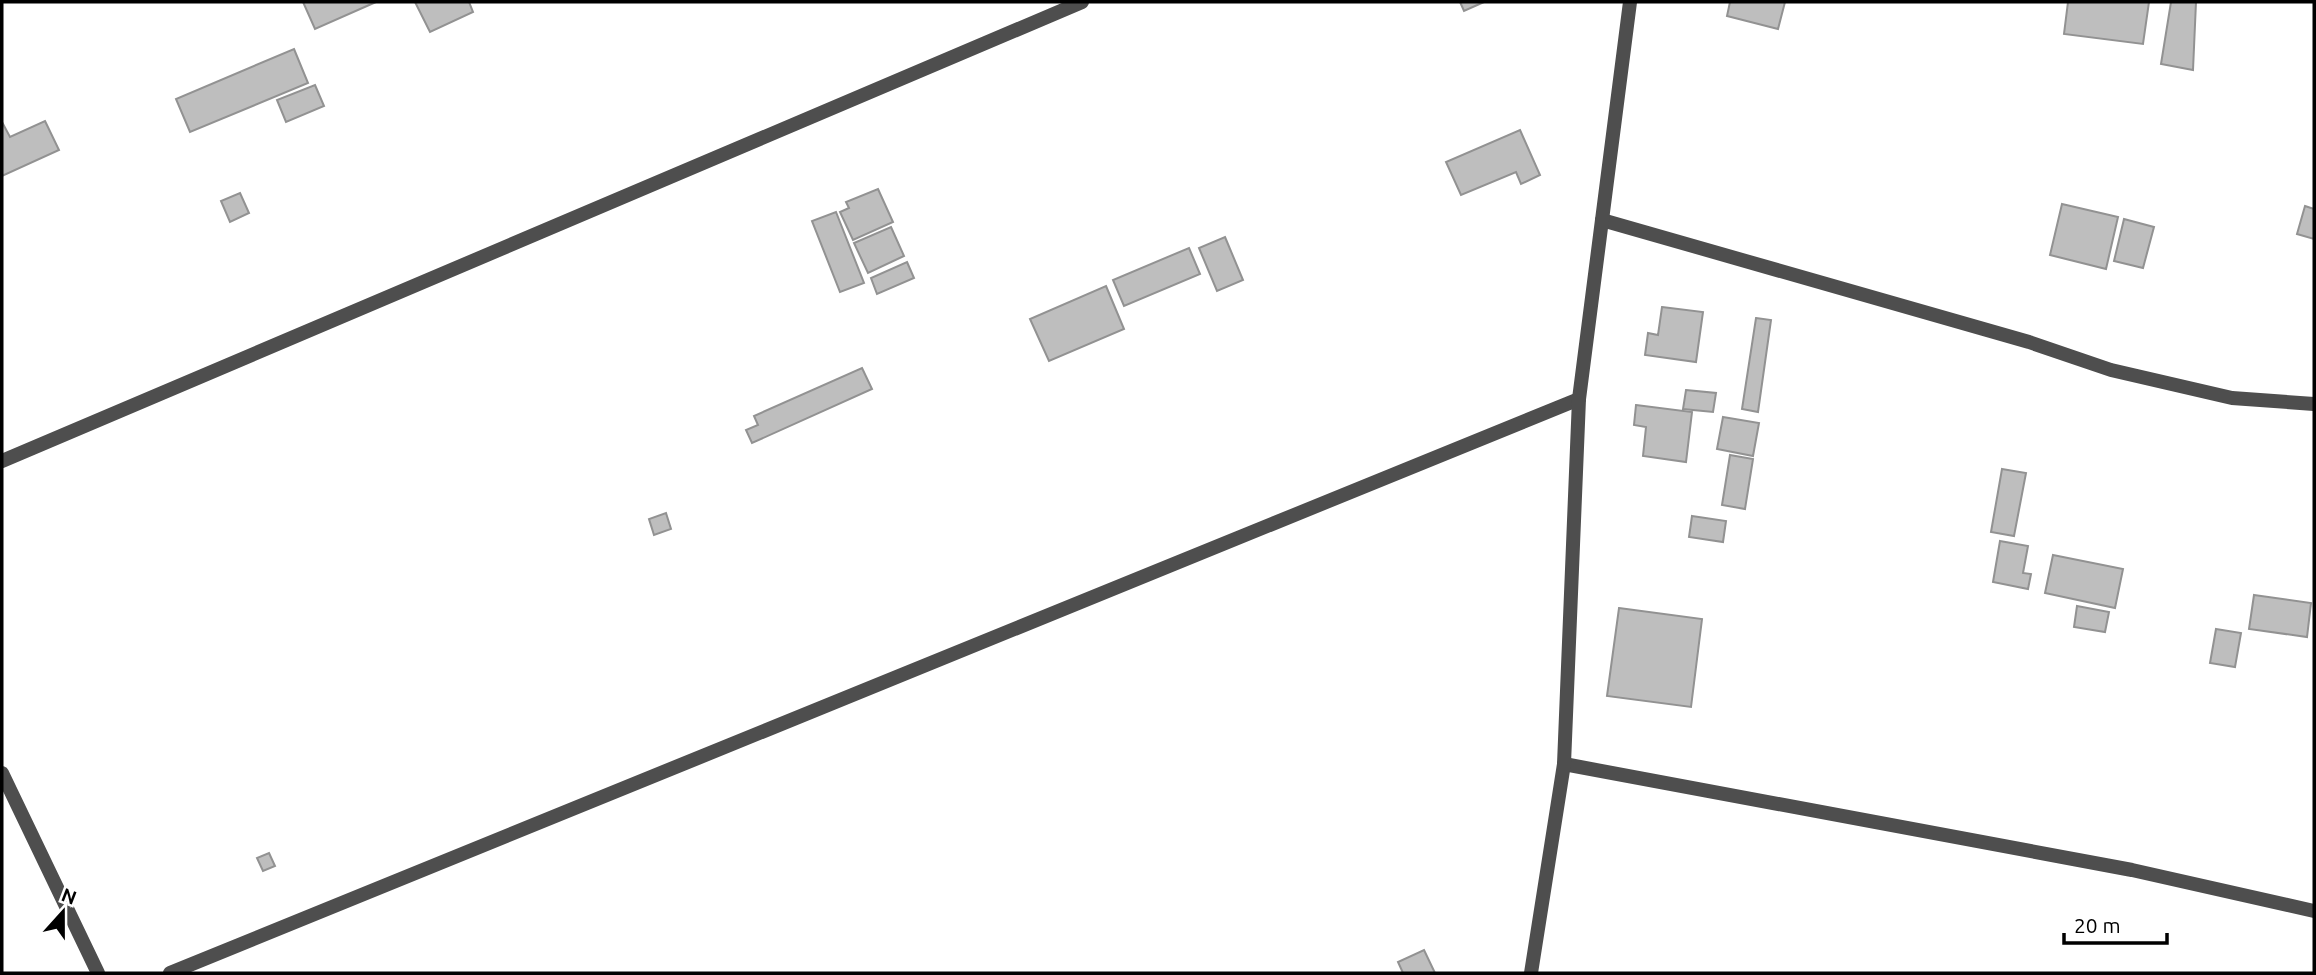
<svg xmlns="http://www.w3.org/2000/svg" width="2316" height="975" font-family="Ubuntu,sans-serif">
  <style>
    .building { fill: #bebebe; stroke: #929292; stroke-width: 2 }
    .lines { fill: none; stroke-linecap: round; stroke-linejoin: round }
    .minor { stroke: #4e4e4e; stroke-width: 14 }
  </style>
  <rect width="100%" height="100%" fill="#fff"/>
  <g class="building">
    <polygon points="303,2 376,2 315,29"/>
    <polygon points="415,2 469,2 473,12 430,32"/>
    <polygon points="1460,2 1484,2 1464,11"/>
    <polygon points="1730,2 1785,2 1778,29 1727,16"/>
    <polygon points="2068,2 2149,2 2143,44 2064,34"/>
    <polygon points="2171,2 2196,2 2193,70 2161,64"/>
    <polygon points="294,49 308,83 190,132 176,99"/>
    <polygon points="315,85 324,106 286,122 277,100"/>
    <polygon points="45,121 59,150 2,176 2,122 10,137"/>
    <polygon points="1520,130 1540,175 1521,184 1516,172 1461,195 1446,162"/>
    <polygon points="878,189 893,222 853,240 840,212 849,208 846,202"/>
    <polygon points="240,193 249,213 230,222 221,201"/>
    <polygon points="2062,204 2118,217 2106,269 2050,255"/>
    <polygon points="2305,206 2314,209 2314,239 2297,234"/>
    <polygon points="836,212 864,283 840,292 812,221"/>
    <polygon points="2124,219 2154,227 2143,268 2114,261"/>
    <polygon points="891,227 904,256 868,273 854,243"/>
    <polygon points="1225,237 1243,280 1217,291 1199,248"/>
    <polygon points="1189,248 1200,274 1124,306 1113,280"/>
    <polygon points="907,262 914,278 877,294 871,278"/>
    <polygon points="1106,286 1124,329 1049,361 1030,319"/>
    <polygon points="1662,307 1703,312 1696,362 1645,355 1648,333 1658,335"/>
    <polygon points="1756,318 1771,320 1758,412 1742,409"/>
    <polygon points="862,368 872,389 752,443 746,430 758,425 754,416"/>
    <polygon points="1686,390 1716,393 1713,412 1683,409"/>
    <polygon points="1636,405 1692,412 1686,462 1643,456 1646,427 1634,425"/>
    <polygon points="1723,417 1759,423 1753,456 1717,449"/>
    <polygon points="1730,455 1753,459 1745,509 1722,505"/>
    <polygon points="2002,469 2026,473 2014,536 1991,532"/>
    <polygon points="666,513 671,529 654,535 649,519"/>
    <polygon points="1692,516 1726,521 1723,542 1689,537"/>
    <polygon points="2000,541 2028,546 2023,573 2031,574 2028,589 1993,582"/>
    <polygon points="2053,555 2123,569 2115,608 2045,593"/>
    <polygon points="2254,595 2311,603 2307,637 2249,629"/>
    <polygon points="2077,606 2109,612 2105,632 2074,627"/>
    <polygon points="1619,608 1702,619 1691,707 1607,696"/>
    <polygon points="2216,629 2241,633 2235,667 2210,663"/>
    <polygon points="269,853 275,866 263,871 257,858"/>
    <polygon points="1424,950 1435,973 1403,973 1398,962"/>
  </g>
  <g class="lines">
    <g class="minor">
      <polyline points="1602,220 2029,342 2111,370 2232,398 2314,404"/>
      <polyline points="2,461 1082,2"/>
      <polyline points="1564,764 2132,870 2314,911"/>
      <polyline points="2,773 98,973"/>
      <polyline points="170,973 1579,399"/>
      <polyline points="1531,973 1564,764 1579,399 1630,2"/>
    </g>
  </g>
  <rect width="2316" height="975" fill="none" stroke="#000000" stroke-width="7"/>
  <g transform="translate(63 912) rotate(21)" stroke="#ffffff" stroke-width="5" paint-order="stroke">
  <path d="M0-5L12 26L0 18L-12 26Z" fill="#000000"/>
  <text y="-10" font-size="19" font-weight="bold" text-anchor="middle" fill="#000000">N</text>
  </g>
  <path d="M2064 933v10h103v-10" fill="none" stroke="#000000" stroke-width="3.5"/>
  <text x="2074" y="933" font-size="21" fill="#000000" stroke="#ffffff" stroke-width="5" paint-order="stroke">20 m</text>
</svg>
